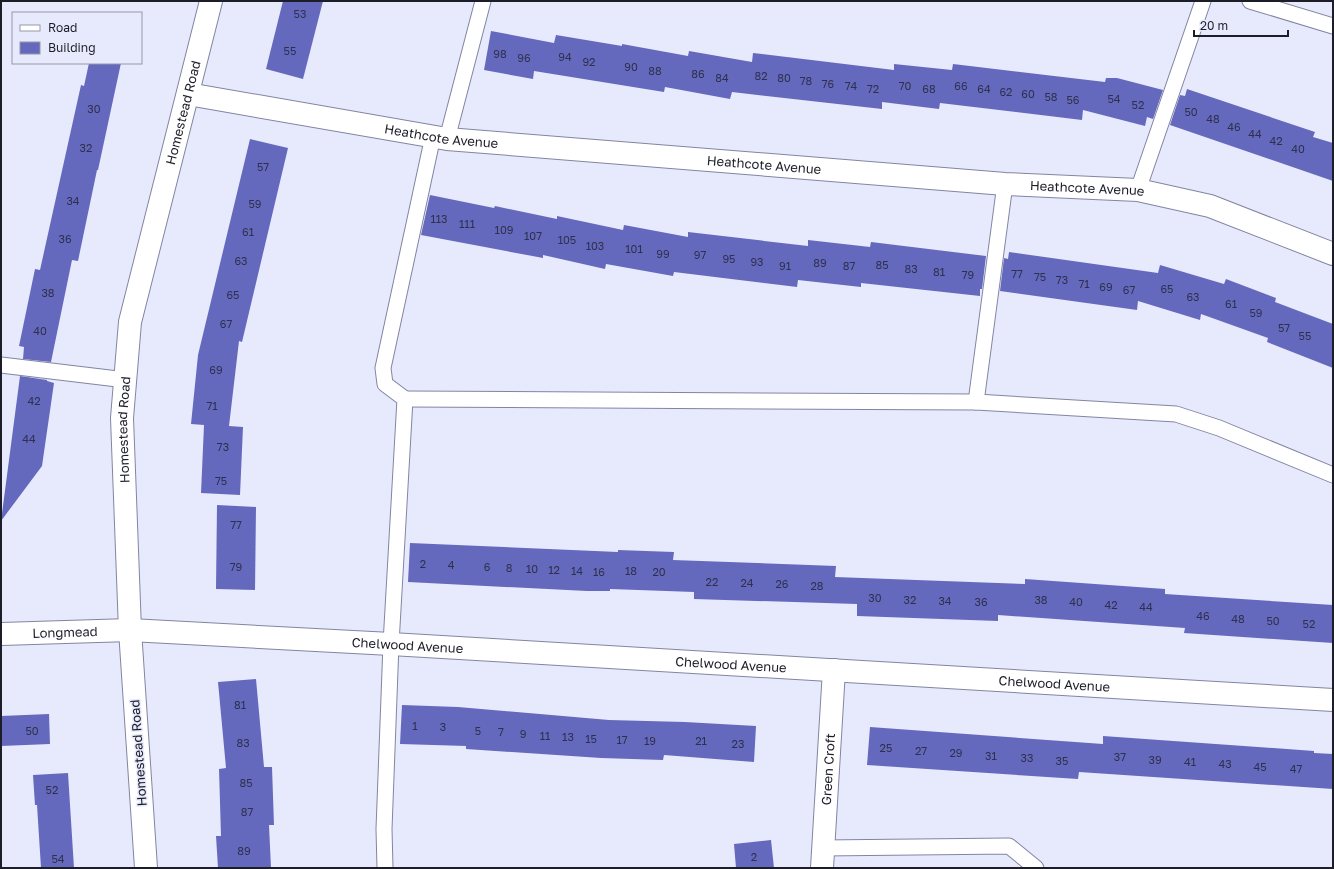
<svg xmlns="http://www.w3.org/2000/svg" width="1334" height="869" font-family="'Golos Text',sans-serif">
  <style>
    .building { fill: #6569bd }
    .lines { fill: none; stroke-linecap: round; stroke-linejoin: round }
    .service-casing { stroke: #8285a2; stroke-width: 17 }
    .minor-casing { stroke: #8285a2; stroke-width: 24 }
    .tertiary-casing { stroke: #8285a2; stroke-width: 24 }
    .service { stroke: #fff; stroke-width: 15 }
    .minor { stroke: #fff; stroke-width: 22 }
    .tertiary { stroke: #fff; stroke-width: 22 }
    .labels { text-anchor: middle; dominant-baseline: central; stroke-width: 3; stroke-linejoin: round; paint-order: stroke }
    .number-label { font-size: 11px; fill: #2e304d }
    .street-label { font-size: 13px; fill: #1c1d28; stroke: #e7eafc }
  </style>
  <rect width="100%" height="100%" fill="#e7eafc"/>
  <g class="building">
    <polygon points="283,1 323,1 303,79 266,69"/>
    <polygon points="491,31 554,43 556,35 622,46 622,44 688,56 689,51 752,62 753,53 894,70 894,64 952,70 953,64 1105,82 1106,78 1117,78 1163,90 1153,119 1147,117 1145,126 1083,110 1082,120 940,103 939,109 882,102 882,109 732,92 730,99 665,87 664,92 534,71 533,79 484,70"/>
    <polygon points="89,63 121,63 98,170 97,170 78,261 72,260 51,362 23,359 24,347 19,346 35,269 40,270 81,85 84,86"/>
    <polygon points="1187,89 1315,132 1313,137 1333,143 1333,181 1170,125 1180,95 1185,96"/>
    <polygon points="250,139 288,148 242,342 239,341 229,426 243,427 240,495 201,493 204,425 191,424 198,355"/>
    <polygon points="430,195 494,208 495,206 557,219 557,216 623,230 624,225 688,237 688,232 808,246 808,240 870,247 871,242 986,256 982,289 980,289 980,296 861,283 861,287 798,280 797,287 674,272 673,276 606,264 605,269 543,255 543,258 421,235"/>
    <polygon points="1009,252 1158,273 1160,265 1224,284 1226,279 1276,298 1275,302 1333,324 1333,368 1267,342 1268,338 1201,314 1200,320 1138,301 1137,310 1000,291 1004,258 1008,259"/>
    <polygon points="20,376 47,380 47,381 54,383 42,466 1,521"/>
    <polygon points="217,505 256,507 255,590 216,589"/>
    <polygon points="410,543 618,552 618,550 674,552 673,560 836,566 835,577 1025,584 1025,579 1165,589 1165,594 1333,605 1333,643 1184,633 1185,628 998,615 998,621 857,616 857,604 694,599 694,592 610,589 610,591 587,591 408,582"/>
    <polygon points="256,679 264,767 272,767 274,825 269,825 271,868 218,868 216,836 221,836 219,769 226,768 218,682"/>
    <polygon points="402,705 458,707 609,720 685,722 756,726 754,762 664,755 663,760 601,758 466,749 466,746 400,744"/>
    <polygon points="49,714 50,744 1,746 1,716"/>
    <polygon points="870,727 1103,744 1103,736 1314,751 1314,753 1333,754 1333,789 1079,772 1078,779 867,765"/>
    <polygon points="68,773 74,868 41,868 37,805 35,805 33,775"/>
    <polygon points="771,840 774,868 736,868 734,844"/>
  </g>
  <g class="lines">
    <defs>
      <g id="service">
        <polyline points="1250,1 1333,26"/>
        <polyline points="447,139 483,1"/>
        <polyline points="1138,190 1203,1"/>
        <polyline points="1,365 126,380"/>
        <polyline points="405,399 976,402 1176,414 1219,428 1333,475"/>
        <polyline points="976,402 1005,184"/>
        <polyline points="822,848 1009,846 1036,868"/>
        <polyline points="385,868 384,829 391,644 405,399 385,384 383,368 433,136"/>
      </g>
      <g id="minor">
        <path id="s1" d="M188,94L447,139L1005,184L1138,190L1210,206L1333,254"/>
        <path id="s2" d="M146,868L130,630L122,418L130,322L211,1"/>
        <path id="s3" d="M822,868L834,670"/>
      </g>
      <g id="tertiary">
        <path id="s4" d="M1,634L130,630L391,644L1333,700"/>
      </g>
    </defs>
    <use href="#service" class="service-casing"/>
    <use href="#minor" class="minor-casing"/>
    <use href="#tertiary" class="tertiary-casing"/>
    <use href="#service" class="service"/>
    <use href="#minor" class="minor"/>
    <use href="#tertiary" class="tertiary"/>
  </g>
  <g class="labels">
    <g class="number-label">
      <text x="300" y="13">53</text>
      <text x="290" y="50">55</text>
      <text x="500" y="53">98</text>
      <text x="565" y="56">94</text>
      <text x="524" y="57">96</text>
      <text x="589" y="61">92</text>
      <text x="631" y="66">90</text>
      <text x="655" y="70">88</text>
      <text x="698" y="73">86</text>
      <text x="761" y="75">82</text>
      <text x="722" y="77">84</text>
      <text x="784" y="77">80</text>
      <text x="806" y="80">78</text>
      <text x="828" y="83">76</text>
      <text x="851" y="85">74</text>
      <text x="905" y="85">70</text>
      <text x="961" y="85">66</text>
      <text x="873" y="88">72</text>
      <text x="929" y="88">68</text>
      <text x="984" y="88">64</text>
      <text x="1006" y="91">62</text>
      <text x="1028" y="93">60</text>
      <text x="1051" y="96">58</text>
      <text x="1114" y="98">54</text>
      <text x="1073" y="99">56</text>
      <text x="1138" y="104">52</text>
      <text x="94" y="108">30</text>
      <text x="1191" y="111">50</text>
      <text x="1213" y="118">48</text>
      <text x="1234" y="126">46</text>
      <text x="1255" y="133">44</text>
      <text x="1276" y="140">42</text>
      <text x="86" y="147">32</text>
      <text x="1298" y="148">40</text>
      <text x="263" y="166">57</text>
      <text x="73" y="200">34</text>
      <text x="255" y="203">59</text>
      <text x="439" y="218">113</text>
      <text x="467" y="223">111</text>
      <text x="504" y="229">109</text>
      <text x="248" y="231">61</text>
      <text x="533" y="235">107</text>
      <text x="65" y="238">36</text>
      <text x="567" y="239">105</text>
      <text x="595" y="245">103</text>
      <text x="634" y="248">101</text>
      <text x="663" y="253">99</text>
      <text x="700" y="254">97</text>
      <text x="729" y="258">95</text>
      <text x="241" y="260">63</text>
      <text x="757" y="261">93</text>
      <text x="820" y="262">89</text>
      <text x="882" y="264">85</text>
      <text x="785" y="265">91</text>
      <text x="849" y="265">87</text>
      <text x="911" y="268">83</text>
      <text x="939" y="271">81</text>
      <text x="1017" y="273">77</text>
      <text x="968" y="274">79</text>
      <text x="1040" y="276">75</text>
      <text x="1062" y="279">73</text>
      <text x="1084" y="283">71</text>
      <text x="1106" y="286">69</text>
      <text x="1167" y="288">65</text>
      <text x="1129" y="289">67</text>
      <text x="48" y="292">38</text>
      <text x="233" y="294">65</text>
      <text x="1193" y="296">63</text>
      <text x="1231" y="303">61</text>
      <text x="1256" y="312">59</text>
      <text x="226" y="323">67</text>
      <text x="1284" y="327">57</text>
      <text x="40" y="330">40</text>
      <text x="1305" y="335">55</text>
      <text x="216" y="369">69</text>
      <text x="34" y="400">42</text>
      <text x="212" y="405">71</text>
      <text x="29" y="438">44</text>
      <text x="223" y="446">73</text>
      <text x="221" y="480">75</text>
      <text x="236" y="524">77</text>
      <text x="423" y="563">2</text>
      <text x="451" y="564">4</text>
      <text x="236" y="566">79</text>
      <text x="487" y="566">6</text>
      <text x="509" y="567">8</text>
      <text x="532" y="568">10</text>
      <text x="554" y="569">12</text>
      <text x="577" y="570">14</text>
      <text x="631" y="570">18</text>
      <text x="599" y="571">16</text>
      <text x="659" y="571">20</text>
      <text x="712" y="581">22</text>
      <text x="747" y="582">24</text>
      <text x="782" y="583">26</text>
      <text x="817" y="585">28</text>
      <text x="875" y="597">30</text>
      <text x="910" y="599">32</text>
      <text x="1041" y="599">38</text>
      <text x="945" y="600">34</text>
      <text x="981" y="601">36</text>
      <text x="1076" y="601">40</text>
      <text x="1111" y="604">42</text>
      <text x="1146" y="606">44</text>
      <text x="1203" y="615">46</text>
      <text x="1238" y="618">48</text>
      <text x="1273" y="620">50</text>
      <text x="1309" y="623">52</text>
      <text x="240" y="704">81</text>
      <text x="415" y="725">1</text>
      <text x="443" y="726">3</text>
      <text x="32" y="730">50</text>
      <text x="478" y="730">5</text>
      <text x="501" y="731">7</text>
      <text x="523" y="733">9</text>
      <text x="545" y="735">11</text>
      <text x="568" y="736">13</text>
      <text x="591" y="738">15</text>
      <text x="622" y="739">17</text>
      <text x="650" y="740">19</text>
      <text x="701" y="740">21</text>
      <text x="243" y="742">83</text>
      <text x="738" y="743">23</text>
      <text x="886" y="747">25</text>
      <text x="921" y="750">27</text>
      <text x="956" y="752">29</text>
      <text x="991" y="755">31</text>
      <text x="1120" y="756">37</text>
      <text x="1027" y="757">33</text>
      <text x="1155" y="759">39</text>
      <text x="1062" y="760">35</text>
      <text x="1190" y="761">41</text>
      <text x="1225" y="763">43</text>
      <text x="1260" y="766">45</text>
      <text x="1296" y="768">47</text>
      <text x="246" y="782">85</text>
      <text x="52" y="789">52</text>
      <text x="247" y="811">87</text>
      <text x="244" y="850">89</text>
      <text x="754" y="856">2</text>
      <text x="58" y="858">54</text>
    </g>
    <g class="street-label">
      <text stroke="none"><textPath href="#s2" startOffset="763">Homestead Road</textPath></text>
      <text stroke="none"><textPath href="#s1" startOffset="257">Heathcote Avenue</textPath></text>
      <text stroke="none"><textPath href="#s1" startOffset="581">Heathcote Avenue</textPath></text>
      <text stroke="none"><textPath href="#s1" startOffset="905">Heathcote Avenue</textPath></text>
      <text stroke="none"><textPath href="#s2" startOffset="439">Homestead Road</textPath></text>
      <text stroke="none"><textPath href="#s4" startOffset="64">Longmead</textPath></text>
      <text stroke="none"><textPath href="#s4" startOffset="407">Chelwood Avenue</textPath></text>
      <text stroke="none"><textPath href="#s4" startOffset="731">Chelwood Avenue</textPath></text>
      <text stroke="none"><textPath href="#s4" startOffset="1055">Chelwood Avenue</textPath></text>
      <text transform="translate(138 753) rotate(-94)">Homestead Road</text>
      <text stroke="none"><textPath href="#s3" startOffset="99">Green Croft</textPath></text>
    </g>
  </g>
  <rect width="1334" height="869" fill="none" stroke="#1c1d28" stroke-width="4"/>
  <rect x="12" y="12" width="130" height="52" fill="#e7eafc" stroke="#9698a7"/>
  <rect x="20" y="25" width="20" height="6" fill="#ffffff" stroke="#9698a7"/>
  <text x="48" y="32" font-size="12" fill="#1c1d28">Road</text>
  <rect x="20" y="42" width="20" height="12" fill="#6569bd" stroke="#9698a7"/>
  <text x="48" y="52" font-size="12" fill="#1c1d28">Building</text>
  <path d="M1194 30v6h94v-6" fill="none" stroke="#1c1d28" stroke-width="2"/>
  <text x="1200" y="30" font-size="12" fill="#1c1d28" stroke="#e7eafc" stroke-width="3" paint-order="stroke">20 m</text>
</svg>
